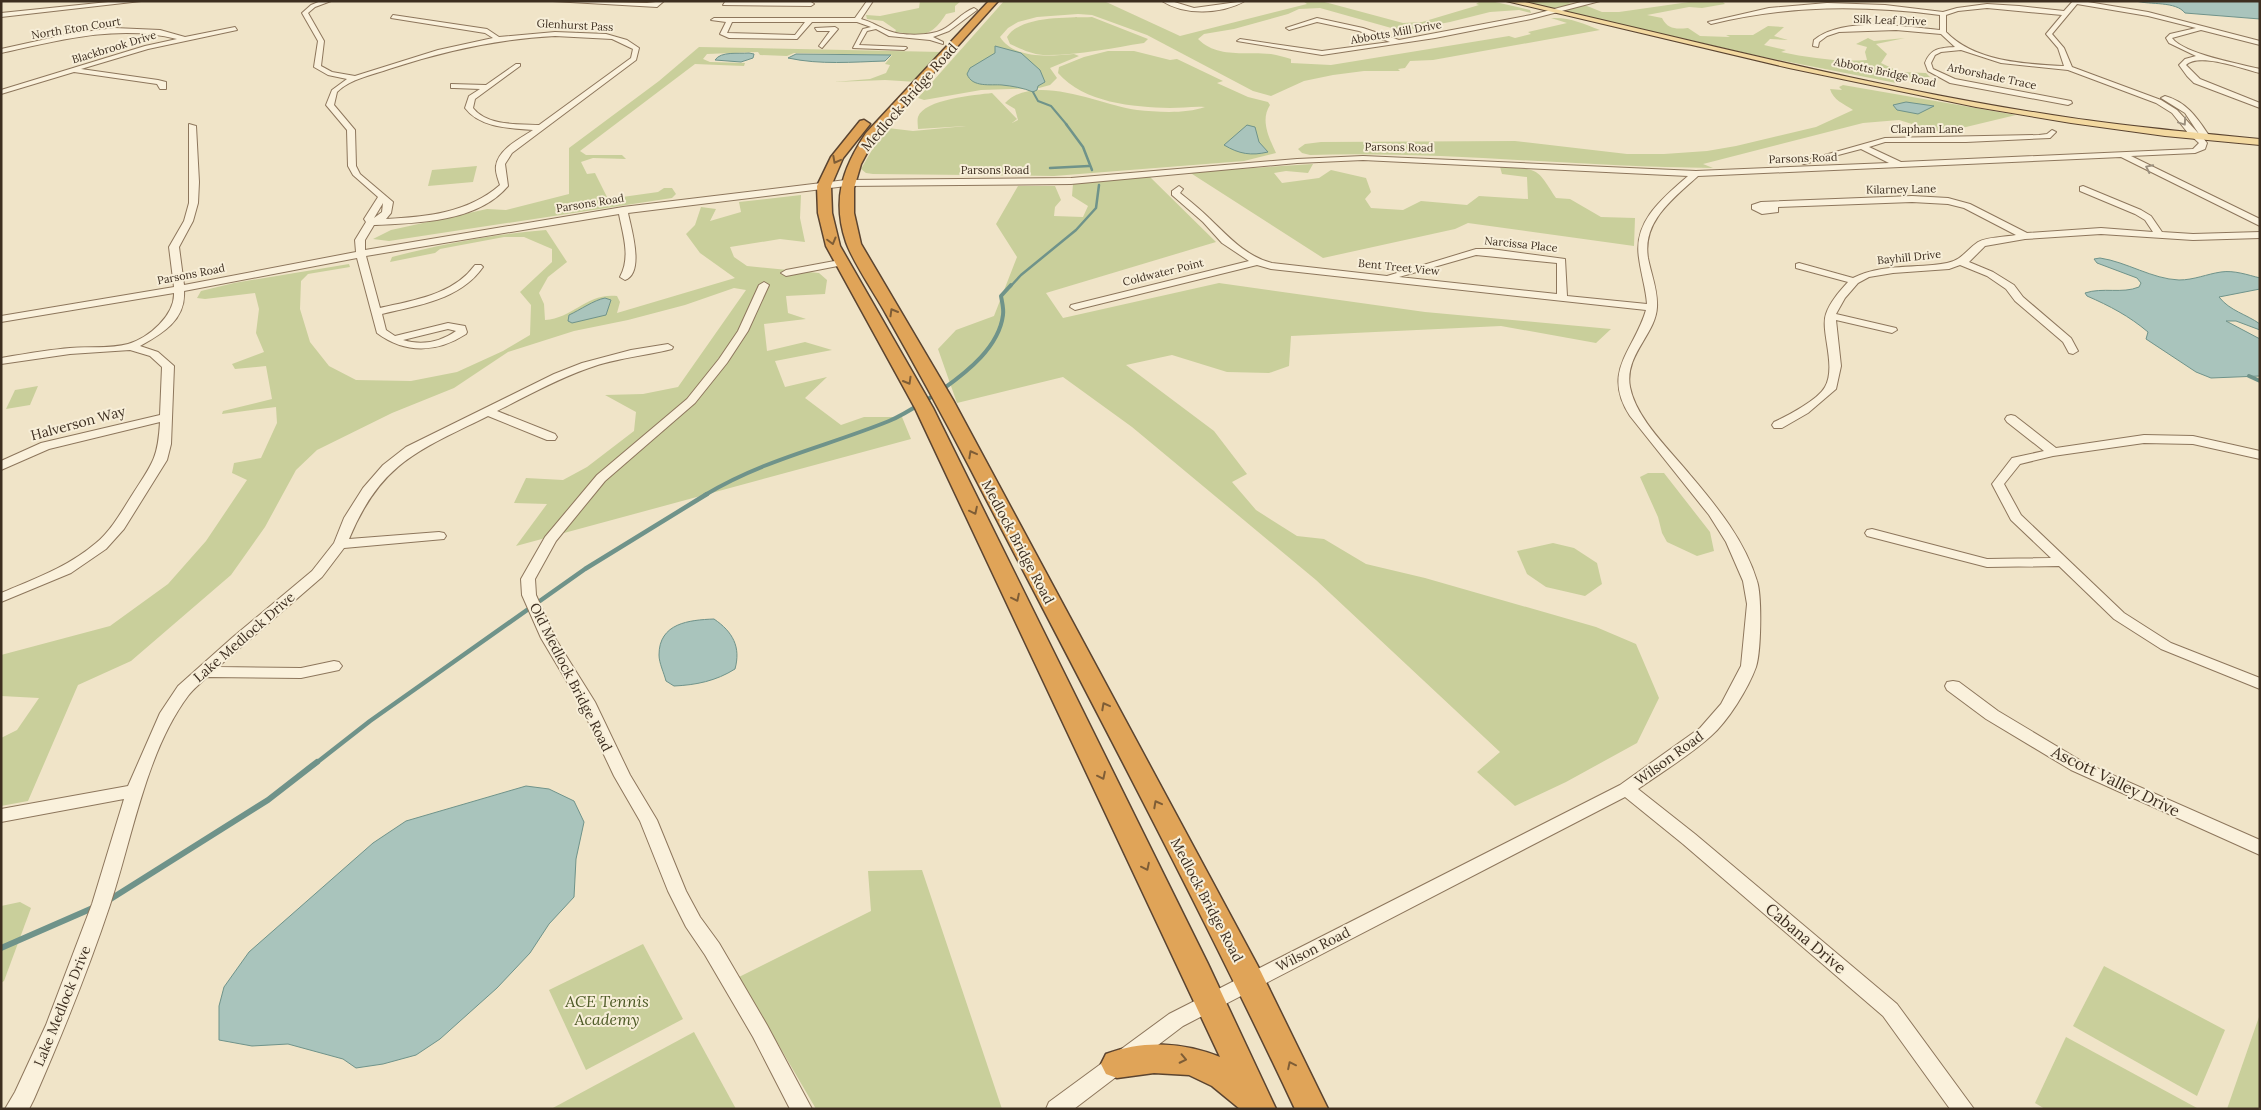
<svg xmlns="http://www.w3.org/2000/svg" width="2261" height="1110" font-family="Lora,serif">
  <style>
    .green { fill: #c9cf9b }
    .water { fill: #a9c4bc; stroke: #6f938a }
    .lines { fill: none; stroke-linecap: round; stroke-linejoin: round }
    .stream-far4 { stroke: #6f938a; stroke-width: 2 }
    .stream-far3 { stroke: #6f938a; stroke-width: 2.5 }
    .stream-far2 { stroke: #6f938a; stroke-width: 4 }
    .stream-far1 { stroke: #6f938a; stroke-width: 4.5 }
    .stream { stroke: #6f938a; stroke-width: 6 }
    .minor-casing { stroke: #8d765c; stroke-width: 2 }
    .major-casing { stroke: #5b4430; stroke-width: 2 }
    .highway-casing { stroke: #5b4430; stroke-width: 3 }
    .minor { fill: #faf1dc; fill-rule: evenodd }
    .major { fill: #f3d9a0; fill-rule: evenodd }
    .highway { fill: #e0a458; fill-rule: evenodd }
    .oneway { stroke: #9c907e }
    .oneway2 { stroke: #7e5d36 }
    .labels { text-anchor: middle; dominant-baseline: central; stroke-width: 4; stroke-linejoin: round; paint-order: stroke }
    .far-street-label { font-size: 11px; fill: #3d2e20; stroke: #f7eed8 }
    .street-label { font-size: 14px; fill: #3d2e20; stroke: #f7eed8 }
    .near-street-label { font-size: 16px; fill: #3d2e20; stroke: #f7eed8 }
    .near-park-label { font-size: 16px; font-style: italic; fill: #4d5a26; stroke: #f7eed8 }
  </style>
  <rect width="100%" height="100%" fill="#f0e4c8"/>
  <g class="green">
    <path d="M920,1H961L955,6V12L946,14C930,39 922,35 895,32L896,30L883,21L867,19L866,15L880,16L919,8Z"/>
    <path d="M1004,1H1104L1180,36L1307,4L1303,1H1321L1403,23L1422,22L1479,5L1476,4L1479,2L1474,1H1491L1530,10L1531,13L1519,10L1490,12L1450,22L1402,31L1320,8L1299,9L1288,14L1234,29L1204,34L1198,39C1218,59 1246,51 1271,54C1278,55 1284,57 1291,59V63L1331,65L1509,36L1515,38L1531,34L1528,32L1567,23L1551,18C1570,17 1584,24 1600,30L1433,60L1410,61L1405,68L1398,69L1400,71H1364L1333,75L1304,81L1271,96L1253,91L1147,35L1092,15L1078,14L1037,17L1018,22L1008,28L1000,37C1015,60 1051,56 1074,54L1079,56L1050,68L1057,78L1050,85L1039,88L981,90L924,100L918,98Z"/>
    <path d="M1520,1H1575L1568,3L1587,6L1602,12H1619L1696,1H1722L1725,4L1702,8L1689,7L1647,15L1662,18C1668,30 1677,29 1688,28L1700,36L1730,37L1726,35H1753L1768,26L1784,27L1774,36L1788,40L1770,39L1764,45L1786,50L1781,52C1810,58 1837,62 1867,60L1865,52L1867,47L1856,44L1868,38L1874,41L1905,38L1876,44L1887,54L1881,63L1900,72L1926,73L1930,77L1907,78L1896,83L1759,56Z"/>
    <path d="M1092,17L1148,39L1144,43C1111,48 1076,56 1043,55C1031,54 1021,49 1010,44L1007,37C1021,15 1069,18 1092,17Z"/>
    <polygon points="699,47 942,52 917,82 885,80 834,82 870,79 886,73 890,65 885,64 892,55 794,53 787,56 760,55 758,52 707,54 703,59 710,62 745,63 744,66 695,64 580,151 586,155 622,155 626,159 593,158 581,162 587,174 595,173 608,199 658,192 664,188 672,188 676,194 672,198 389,241 373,239 391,230 487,209 506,210 569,194 569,148 659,81"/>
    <path d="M1108,51H1134L1170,60L1177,59L1223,81L1217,83L1248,97L1268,102L1270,105C1260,120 1269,138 1276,153L1244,161L1054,176L873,174L866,173L861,169L880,136L888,128L913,131L966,126L918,129C918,126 917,120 918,117C924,99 976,95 992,93L1017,119L1012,123L1018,120L1015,109L1005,103C1035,72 1101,105 1137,110C1158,112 1185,114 1205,107C1194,106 1182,108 1170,108C1133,107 1084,103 1058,73L1059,67L1084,57Z"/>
    <path d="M1843,85L2016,115L1941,133L1899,120L1863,123L1703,164L1713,168C1578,167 1445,151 1310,155L1302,153L1298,149L1305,144L1321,142L1515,141L1627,154H1664L1707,151L1736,146L1816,127L1853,110C1844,104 1833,100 1830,89L1842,90L1839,87Z"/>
    <path d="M1313,164L1308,173L1286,171L1274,173L1282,183L1319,178L1331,170L1366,178L1371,192L1365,199L1371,208L1403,210L1421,201L1467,205L1479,196L1528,199L1527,177L1502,174L1500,167C1539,170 1535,165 1556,198L1570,199L1601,217L1635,218L1634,246L1468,223L1455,229L1323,258L1189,172Z"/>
    <polygon points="477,166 473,182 428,186 432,170"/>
    <polygon points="1149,176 1216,242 1046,293 1063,318 1219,283 1425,312 1611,329 1596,343 1501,326 1291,336 1289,366 1269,373 1227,372 1172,355 1126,365 1214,431 1247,474 1232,482 1256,510 1297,536 1324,539 1366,564 1425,578 1596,627 1636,644 1659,698 1637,743 1566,782 1515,806 1477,772 1500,752 1316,580 1132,427 1063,377 957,403 938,349 956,330 994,316 1017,257 996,224 1018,186 1055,186 1061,200 1055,207 1054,216 1083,217 1088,206 1072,196 1073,184"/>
    <path d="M801,195L800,218L805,242L780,239L730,247L734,257L747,266L819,273L827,280L825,294L786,296L788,313L806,319L764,324L767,351L805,342L832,350L775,361L785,387L827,377L805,398L841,425L864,417H902L911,439L516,546L547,504L514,503L526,478L563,480L587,467L634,431L636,412L605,395L643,394L678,387L746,290L734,288L685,305L628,320L574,331L508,352L454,388L392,413L317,450L296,470L265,527L231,575L131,661L78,685L28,801L1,806V738L17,730L39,698L1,696V655L110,626L168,584L206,541L247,480L232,473L234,463L261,458L277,423L276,407L222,414L223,411L272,399L266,366L235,369L232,364L264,352L256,333L259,309L255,293L205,299L197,298L201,291L234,283L349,264L350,267L308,274L301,281L300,309L310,342L329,366L356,380L411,381L457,372L503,351L530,335L531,305L520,292L552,262V249L524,237H504L440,249L435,253L390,262L392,257C442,244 494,234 546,230L567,262L548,277L539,293L544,304L545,320C574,318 586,293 617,296L620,302L617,313L735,278L700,253L686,234L695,225L701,207L716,209L710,221L741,212L739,202Z"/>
    <polygon points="38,386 30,405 6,409 15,390"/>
    <polygon points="1648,473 1664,473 1710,532 1714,551 1697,556 1667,542 1662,533 1658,517 1640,477"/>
    <polygon points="1553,543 1574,548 1597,563 1602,584 1585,596 1546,587 1527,574 1517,551"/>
    <polygon points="922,870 1002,1109 816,1109 739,977 871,911 868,871"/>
    <polygon points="20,902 31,908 4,981 1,983 1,906"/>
    <polygon points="643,944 683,1019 586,1070 549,990"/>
    <polygon points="2104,966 2225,1030 2197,1096 2073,1026"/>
    <polygon points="2260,1014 2260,1109 2227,1109"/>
    <polygon points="694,1032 736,1109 551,1109"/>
    <polygon points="2066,1037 2197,1108 2197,1109 2045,1109 2035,1103"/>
  </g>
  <g class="water">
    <path d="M2136,1H2260V19L2185,13C2176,1 2150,5 2136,1Z"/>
    <path d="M995,46L1021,53L1040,70L1045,82L1038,86L1037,90L1033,92C1024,88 1012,86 1002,85C991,84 972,88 967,74L970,68L995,53Z"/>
    <path d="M749,53L754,54L753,58L741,62L715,60C721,51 738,54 749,53Z"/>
    <path d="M796,54L891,55L885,61C853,62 820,65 788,58Z"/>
    <polygon points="1906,102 1934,106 1918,114 1897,110 1893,105"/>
    <path d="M1247,125L1255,127L1259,142L1268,152C1251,156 1239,154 1224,145Z"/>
    <path d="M2100,258C2127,262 2152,279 2179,280C2194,280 2207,274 2221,272C2234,270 2248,275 2260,278V289L2219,297C2230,311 2246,314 2260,324V330L2236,321H2226L2260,339V376L2211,378L2196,372L2146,339L2148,332C2129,316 2110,306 2087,296L2085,293C2103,287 2122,294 2139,287L2141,283L2137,278L2097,263L2094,259Z"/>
    <path d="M605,298L611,300L606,315L572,323L568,321L569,315C580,310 594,300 605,298Z"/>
    <path d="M714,619C733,632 741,647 735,669C716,681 696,685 674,686L666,681C664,673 659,663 659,655C659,623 689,620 714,619Z"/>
    <polygon points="526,786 549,789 574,801 584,822 576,859 574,897 549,924 530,953 497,988 440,1039 416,1055 383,1064 356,1068 343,1059 288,1044 252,1046 219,1040 219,1006 224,987 249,952 373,843 406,821"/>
  </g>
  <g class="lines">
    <polyline class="stream-far4" points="1033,92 1038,101 1051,106 1067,125"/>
    <g class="stream-far3">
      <polyline points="1066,124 1083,147 1092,170"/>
      <polyline points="1050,168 1089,166"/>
      <polyline points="1010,287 1021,275 1076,230 1096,208 1099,185"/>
    </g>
    <g class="stream-far2">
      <polyline points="2249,376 2260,381"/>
      <path d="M943,389C967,372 999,347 1003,315C1004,309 1002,302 1001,296L1011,285"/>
      <path d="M705,495C762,460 828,446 889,421C906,414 921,403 936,394"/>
    </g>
    <polyline class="stream-far1" points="315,764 370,721 585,569 707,494"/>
    <g class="stream">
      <polyline points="109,900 268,800 317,762"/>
      <polyline points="1,948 95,907"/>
    </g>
    <defs>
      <g id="minor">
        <polygon points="118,1 141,1 1,17 1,13"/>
        <path d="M321,1H331L315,7L308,13L324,41L321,66L332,72L355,76L438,50L493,38L485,33L391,18L393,15L487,29L499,37L555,32L606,34L627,40L639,48L636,60L512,153L505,164L508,186C478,222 418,223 374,225L365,240V250L623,207L846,180L1071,178L1297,159L1363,156L1696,171L1889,163L1861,149L1804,164L1800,162L1885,138L2039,135L2047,134L2052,130L2056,132L2050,138L1966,142H1885L1869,147L1901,162L2193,149L2199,143L2188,133L2172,113L2156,103L2068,70L2001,63L1961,50L1941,52L1935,55L1931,63L1933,69L1955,79L2071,101L2072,103L2068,105L1950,83L1928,71L1925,63C1931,48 1940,48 1955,47L1941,34L1896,30L1839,32L1827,36L1819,42L1818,47L1813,46L1814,40C1844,16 1904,27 1940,30V15C1862,5 1788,5 1711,24L1708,22L1769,8L1827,3L1885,5L1943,12L1957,8L1987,4L2019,6L2064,11L2073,1H2082L2148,12L2260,41V45L2201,30L2172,38C2184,54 2240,64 2260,69V73C2243,69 2199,52 2186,65L2200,79L2260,103V108L2194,83L2187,76L2179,65L2185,59L2196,56L2169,43L2166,38L2170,34L2196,28L2148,16L2077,4L2052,34L2064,48L2072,67L2161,100L2177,110L2199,134L2185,113L2161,98L2165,96C2186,102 2196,116 2208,134L2203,138L2207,143L2205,149L2195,153L2131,156L2260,219V226L2121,157L1698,176C1673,199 1642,221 1648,258C1651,274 1658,290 1657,307C1656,334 1624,355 1630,387C1636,419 1671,451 1691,476C1718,508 1745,541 1757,581C1762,596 1761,652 1756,667C1748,689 1728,721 1711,736C1689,756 1662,772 1638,789L1695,834L1897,1004L1974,1109H1950L1883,1016L1683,844L1625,797L1183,1026L1074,1109H1046L1049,1102L1169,1014L1620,785L1700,728L1721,704L1741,666L1747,604L1743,581L1726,542L1709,515L1630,416C1601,371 1634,351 1646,310L1271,269L1257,265L1075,310L1070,307L1071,305L1249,261L1222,243L1203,222L1172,195V191L1179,186L1183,189L1180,193C1190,201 1200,209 1209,218C1229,237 1245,256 1272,263L1387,276L1476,249H1491L1565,259L1567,296L1647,304C1646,289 1641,274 1639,258C1633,221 1663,198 1688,176L1363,160L1297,163L1071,184L846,186L628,213C631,228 645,273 625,280L620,277C631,257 623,235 619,214L366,256L380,308C414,300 453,295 475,265H481L483,267C460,300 418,305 382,314L386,330L395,336L448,323L465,326L467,332L466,334C437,353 405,354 377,333L357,258L184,291C186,320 162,334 140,346L158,352L174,366L171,444L167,460L124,529L106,549L71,573L1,602V593C34,579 68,567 96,543C112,530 123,509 134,492C153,463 158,457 160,422L49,449L1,470V461L41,443L160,415L162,367L150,356L130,350L70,354L1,364V358C24,354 47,350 70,348C89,346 110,349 128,344C149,338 175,315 174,293L1,322V316L174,287L169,247L184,221L189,203V124L196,126L199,182L198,203L193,221L179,247L184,285L356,252L355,240L366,222L364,219L378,197L353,175L348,166L347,130L326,105L332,90L347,79L328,75L314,67L318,41L302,13L311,5ZM1987,8L2062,15L2046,34L2058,48L2064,66C2025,64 1975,62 1946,32V15L1958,11ZM555,36L612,39L633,49L631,58L539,125C518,124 487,126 473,108L475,99L520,66V64H516L486,85L451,84V88H454L480,89L469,96L465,108C480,128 510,128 533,130C521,138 498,149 496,166C495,172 498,179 500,185C468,213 426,217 386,219L391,213L393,202L360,174L356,166L355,130L334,105L337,92C350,79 372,75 389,69C444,51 497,39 555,36ZM383,203L382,212L374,218ZM1476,255L1557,263V294L1399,277ZM448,329L456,331C440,342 422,346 403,340Z"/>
        <polygon points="553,1 647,3 664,1 657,7"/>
        <path d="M867,1H873L861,19C872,22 879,27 889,31C901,36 930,36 942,30C954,24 961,13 974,8L977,10L949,31L933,37L943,42V44L930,40L889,36L876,29L867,31L859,45L906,47L907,48L904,50L853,48L863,29L871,27L857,22H812L797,39L729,38L720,34L726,22L711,20L714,18H855ZM732,22H805L795,35L727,33Z"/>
        <path d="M1162,1H1171L1194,8L1245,1C1222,14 1185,16 1162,1Z"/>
        <polygon points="1600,1 1531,19 1435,38 1322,55 1237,41 1240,39 1322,51 1390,42 1359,31 1317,22 1289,30 1286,28 1317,18 1363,28 1399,40 1531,15 1581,2"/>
        <polygon points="725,2 811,2 814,4 811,6 723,5"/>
        <path d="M235,27L237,30L148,49L81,69L158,80L166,82V89H160L157,84L74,72L1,94V90L145,46L177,39C118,24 60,40 1,53V49L69,34L114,28L160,30L185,37Z"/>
        <polygon points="815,28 835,27 838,29 822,48 819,46 830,31 817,31"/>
        <path d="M2083,186L2141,210L2151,216L2162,232L2193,234L2260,232V238L2193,240L2101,234L2025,239L1985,246L1969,262L1993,272L2014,285L2023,297L2071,338L2078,351L2073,354L2069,353L2063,342L2015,301L2006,289L1987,276L1960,265L1949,269L1893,273L1869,277L1858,283L1845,298L1836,314L1896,328L1897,330L1892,333L1836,320L1841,366L1836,389L1808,413L1782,428H1774L1772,425L1774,422C1787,416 1818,400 1825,387C1837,366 1820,331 1826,314C1830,302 1839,292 1848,282L1796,268V264L1799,263L1853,278C1883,263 1916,269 1947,263C1962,260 1966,250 1978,242C1987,237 2005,237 2016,235L1964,208L1948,204L1912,202L1778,207V212L1762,214L1752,209V205L1761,202L1912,196L1948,198L1970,204L2027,233L2101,228L2153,232L2145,220L2135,214L2080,191V187Z"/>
        <polygon points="840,260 845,263 843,265 786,276 781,273 786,270"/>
        <polygon points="764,282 769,285 748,331 727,363 695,403 605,481 556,541 535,579 536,595 555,638 595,702 630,775 657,820 686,891 700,917 719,943 767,1025 812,1109 790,1109 753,1037 705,955 686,927 668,891 640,821 614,776 579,702 541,638 522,595 521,579 545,537 597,475 687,399 719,359 738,331 759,285"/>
        <path d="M668,344L673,347L672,349C644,356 616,358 589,368C557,379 527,396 497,411L555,434L557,437L555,440H547L488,416C418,451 381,462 349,539L439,532L444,533L446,536L444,539L344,548L322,577L218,667L301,668L334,661L339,662L342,666L339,670L301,678L207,677C201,683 193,689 188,696C146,752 132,839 110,905C88,971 62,1035 34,1099L29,1109H5L15,1092L46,1025L92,904L124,799L1,822V809L128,786L160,713L178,686L233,637L312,571L334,543L344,518L363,488L383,465L406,447L554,374L582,363L631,350Z"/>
        <polygon points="2011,415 2015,416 2056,448 2144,435 2193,436 2260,451 2260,459 2193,444 2144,443 2053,456 2020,464 2004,484 2021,515 2124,613 2171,643 2260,678 2260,689 2161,649 2114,619 2059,566 1987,567 1867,536 1865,533 1867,530 1872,529 1987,559 2051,558 2011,520 1992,484 2012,458 2044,451 2007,422 2005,419 2007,416"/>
        <polygon points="1953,681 1959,682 1998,711 2083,762 2260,840 2260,855 2071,770 1986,719 1947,690 1945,686 1947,682"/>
      </g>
      <path id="major" d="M1506,1H1521C1704,43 1886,91 2072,118C2134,127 2197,133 2260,139V145L2165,136L2071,123L1976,107L1789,68Z"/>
      <g id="highway">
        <path d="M989,1H998L875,138L861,164L854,188V213L861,244L953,400L1261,972L1328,1109H1295C1193,892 1080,681 970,468C943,416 915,365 886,314C875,294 853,262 846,242C832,200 842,169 866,133Z"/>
        <path d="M864,120L870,124L843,158L831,186L832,213L840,246L933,408L1208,964L1276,1109H1240L1212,1086L1189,1075L1154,1073L1117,1078L1106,1074L1101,1064L1106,1054C1143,1040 1183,1042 1220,1057L915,408L826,246L818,213L817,186L831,157L860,121Z"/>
      </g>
    </defs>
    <use href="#minor" class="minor-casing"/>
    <use href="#major" class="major-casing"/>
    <use href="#highway" class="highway-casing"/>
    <use href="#minor" class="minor"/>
    <use href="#major" class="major"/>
    <use href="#highway" class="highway"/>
  </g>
  <defs><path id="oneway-chevron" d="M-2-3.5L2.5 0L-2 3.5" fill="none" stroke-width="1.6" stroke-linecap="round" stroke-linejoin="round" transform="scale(1.25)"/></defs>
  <g class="oneway">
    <use href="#oneway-chevron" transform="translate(2183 122) rotate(56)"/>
    <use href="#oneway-chevron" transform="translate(2149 168) rotate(-154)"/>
  </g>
  <g class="oneway2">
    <use href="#oneway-chevron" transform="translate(836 160) rotate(118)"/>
    <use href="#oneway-chevron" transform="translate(832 241) rotate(75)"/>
    <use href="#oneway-chevron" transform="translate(893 312) rotate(-120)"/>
    <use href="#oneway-chevron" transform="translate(908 381) rotate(60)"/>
    <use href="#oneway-chevron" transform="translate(972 454) rotate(-118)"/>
    <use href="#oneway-chevron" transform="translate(974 511) rotate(64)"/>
    <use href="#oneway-chevron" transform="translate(1016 598) rotate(64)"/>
    <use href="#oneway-chevron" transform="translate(1105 706) rotate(-118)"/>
    <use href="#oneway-chevron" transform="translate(1102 776) rotate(64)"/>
    <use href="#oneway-chevron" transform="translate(1157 804) rotate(-118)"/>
    <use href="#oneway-chevron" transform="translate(1146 867) rotate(64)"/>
    <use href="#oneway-chevron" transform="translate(1183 1059) rotate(12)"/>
    <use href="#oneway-chevron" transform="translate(1291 1065) rotate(-116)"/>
  </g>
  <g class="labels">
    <g class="far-street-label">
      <text transform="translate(1890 20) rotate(2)">Silk Leaf Drive</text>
      <text transform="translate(575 25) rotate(3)">Glenhurst Pass</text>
      <text transform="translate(76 28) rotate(-9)">North Eton Court</text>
      <text transform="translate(1396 32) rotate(-10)">Abbotts Mill Drive</text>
      <text transform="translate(114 47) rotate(-17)">Blackbrook Drive</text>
      <text transform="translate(1885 72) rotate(12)">Abbotts Bridge Road</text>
      <text transform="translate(1992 76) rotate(12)">Arborshade Trace</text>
      <text x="1927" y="129">Clapham Lane</text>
      <text transform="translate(1399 147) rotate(1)">Parsons Road</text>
      <text transform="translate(1803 158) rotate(-2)">Parsons Road</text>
      <text x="995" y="170">Parsons Road</text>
      <text transform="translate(1901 189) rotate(-1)">Kilarney Lane</text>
      <text transform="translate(590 203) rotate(-9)">Parsons Road</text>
      <text transform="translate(1521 244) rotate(6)">Narcissa Place</text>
      <text transform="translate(1909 257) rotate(-6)">Bayhill Drive</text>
      <text transform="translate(1399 267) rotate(6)">Bent Treet View</text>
      <text transform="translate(1163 272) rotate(-14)">Coldwater Point</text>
      <text transform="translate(191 274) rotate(-11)">Parsons Road</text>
    </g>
    <g class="street-label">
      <text transform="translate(909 97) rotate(-49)">Medlock Bridge Road</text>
      <text transform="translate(78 423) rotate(-15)">Halverson Way</text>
      <text transform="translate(1018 542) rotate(62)">Medlock Bridge Road</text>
      <text transform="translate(244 637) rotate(-41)">Lake Medlock Drive</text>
      <text transform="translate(571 677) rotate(63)">Old Medlock Bridge Road</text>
      <text transform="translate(1669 758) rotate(-36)">Wilson Road</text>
      <text transform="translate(1207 900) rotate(62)">Medlock Bridge Road</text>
      <text transform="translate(1313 949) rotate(-27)">Wilson Road</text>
      <text transform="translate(62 1006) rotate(-68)">Lake Medlock Drive</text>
    </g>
    <g class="near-street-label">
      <text transform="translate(2116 781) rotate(26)">Ascott Valley Drive</text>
      <text transform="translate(1806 938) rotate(40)">Cabana Drive</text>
    </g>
    <g class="near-park-label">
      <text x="607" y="1001">ACE Tennis<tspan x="607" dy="18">Academy</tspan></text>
    </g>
  </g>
  <rect width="2261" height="1110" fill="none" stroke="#3d2e20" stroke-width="5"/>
</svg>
